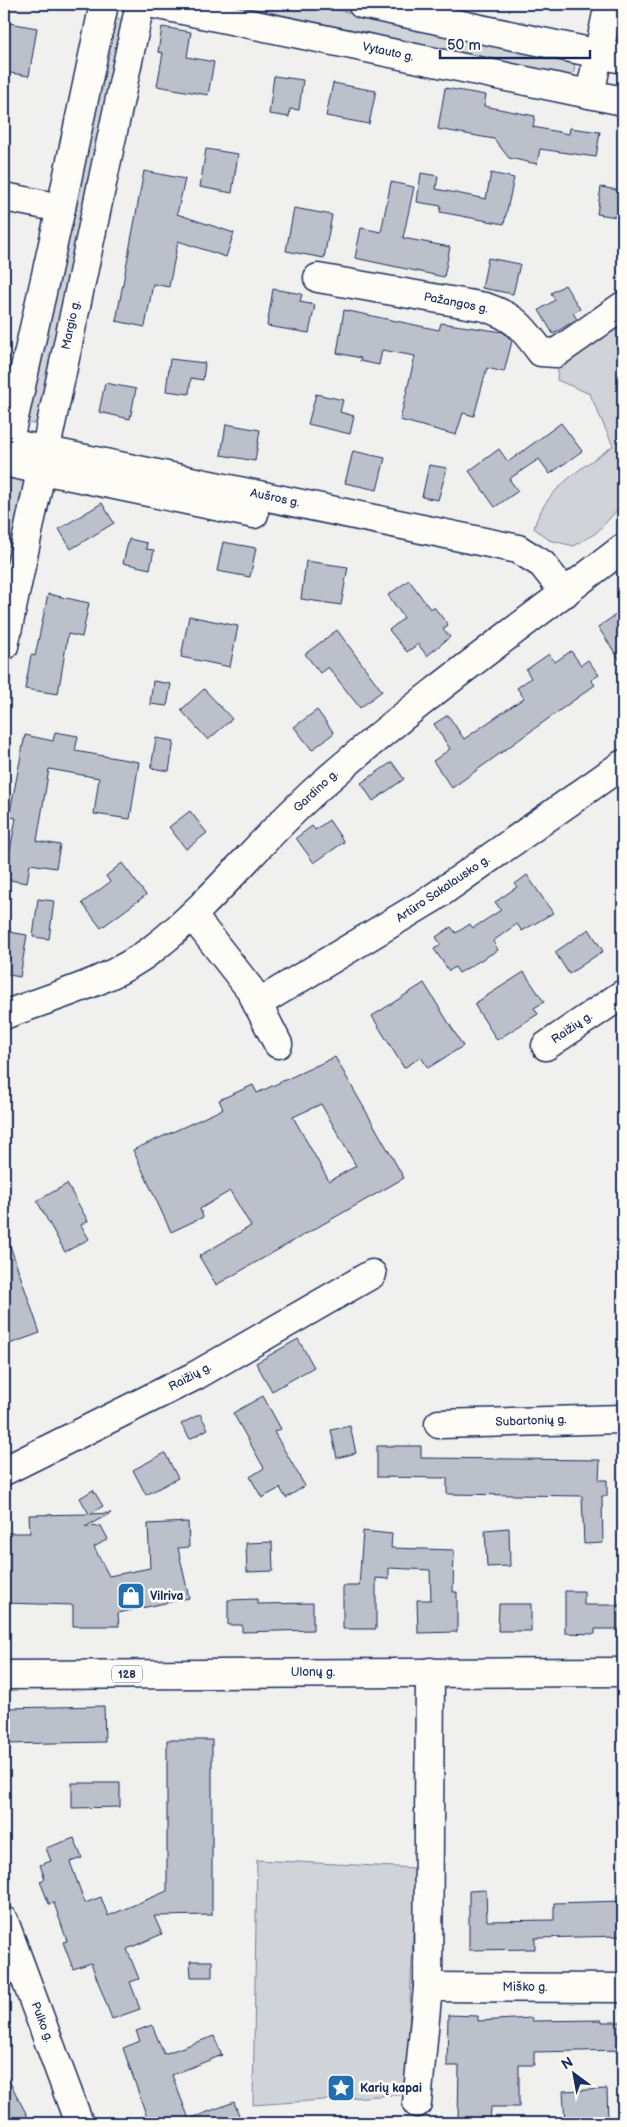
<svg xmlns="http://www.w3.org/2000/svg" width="627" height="2127" font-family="'Balsamiq Sans',sans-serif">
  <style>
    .green { fill: #d0d3d8; stroke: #76819b }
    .building { fill: #bbc0ca; stroke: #1b2f5e; fill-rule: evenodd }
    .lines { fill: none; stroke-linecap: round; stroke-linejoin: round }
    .minor-casing { stroke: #1b2f5e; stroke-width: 31 }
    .major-casing { stroke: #1b2f5e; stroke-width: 31 }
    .minor { stroke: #fdfcf7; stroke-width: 28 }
    .major { stroke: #fdfcf7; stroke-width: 28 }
    .labels { text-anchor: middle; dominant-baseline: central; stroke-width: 5; stroke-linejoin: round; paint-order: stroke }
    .shield { fill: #fdfcf7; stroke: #5f6c8c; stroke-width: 1 }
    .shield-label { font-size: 11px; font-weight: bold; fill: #1b2f5e }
    .street-label { font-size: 12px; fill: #1b2f5e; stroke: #fdfcf7 }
    .poi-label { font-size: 12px; font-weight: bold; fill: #1b2f5e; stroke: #fdfcf7; text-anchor: start }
  </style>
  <rect width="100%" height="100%" fill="#f0f0ee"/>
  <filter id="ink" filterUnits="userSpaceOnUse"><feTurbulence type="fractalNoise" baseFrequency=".02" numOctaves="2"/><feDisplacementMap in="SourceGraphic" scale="10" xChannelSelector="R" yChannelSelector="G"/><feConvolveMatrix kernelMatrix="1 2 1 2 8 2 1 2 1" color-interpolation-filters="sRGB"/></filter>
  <g filter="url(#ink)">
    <g class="green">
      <path d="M196,4H307L572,57C576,64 575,69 572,77Z"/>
      <path d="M118,18L124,21L44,420C37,424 33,426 26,421L110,19Z"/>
      <path d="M623,314V504L596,533L574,546L549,540L534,528C544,490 582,468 613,446L590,394L557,380L559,357Z"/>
      <path d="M12,473L28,478L4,599C4,569 0,495 12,473Z"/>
      <polygon points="257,1860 416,1868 406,2094 253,2105"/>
    </g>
    <g class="building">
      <polygon points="4,22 37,28 29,76 4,72"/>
      <polygon points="162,27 191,32 187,57 214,62 208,95 157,86 163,53 158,52"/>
      <polygon points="274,76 303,80 299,110 290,109 289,117 269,114"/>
      <polygon points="333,83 376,91 369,124 326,116"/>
      <polygon points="445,88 486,95 484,106 535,116 533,127 569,134 570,128 600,132 596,157 540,149 537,164 509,158 494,139 438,129"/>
      <polygon points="206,149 238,154 232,193 200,187"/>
      <polygon points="144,171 185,179 177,214 234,233 226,257 178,241 169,287 153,284 145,327 116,321"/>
      <polygon points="421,173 438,176 436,189 486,199 491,173 514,178 504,224 440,212 441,206 417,202"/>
      <polygon points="391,182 414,187 403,238 450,247 444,277 355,258 361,228 381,232"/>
      <polygon points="601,187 623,191 623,218 597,214"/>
      <polygon points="294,208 332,215 324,258 286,251"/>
      <polygon points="488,258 520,264 513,294 482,288"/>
      <polygon points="565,285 580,309 573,313 577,319 553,334 539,310 555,300 551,293"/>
      <polygon points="273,289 302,294 300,302 315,305 309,333 267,326"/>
      <polygon points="344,310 439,330 441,323 503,332 512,341 504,372 487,368 474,416 463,413 456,435 400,420 415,356 382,350 379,365 360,361 361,358 337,353"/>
      <polygon points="170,359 205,363 203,380 191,378 189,394 166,391"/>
      <polygon points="105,383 136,389 130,419 99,412"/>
      <polygon points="316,394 343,400 340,412 354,416 350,434 308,424"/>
      <polygon points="561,423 582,451 550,474 539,459 509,479 518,491 495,507 469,471 499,449 508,462"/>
      <polygon points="226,424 260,430 255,461 221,455"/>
      <polygon points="353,451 385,458 377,490 345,483"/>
      <polygon points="429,465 447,468 438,500 422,497"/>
      <polygon points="102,503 114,523 71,549 59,529"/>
      <polygon points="129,539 147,543 146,549 154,550 150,569 123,563"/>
      <polygon points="223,542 256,548 250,577 217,571"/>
      <polygon points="306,561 348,567 341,605 301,599"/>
      <polygon points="409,580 430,609 434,607 448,625 443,629 450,637 427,656 418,644 407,652 389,630 404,618 388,595"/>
      <polygon points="48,594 89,603 82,637 68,634 58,694 25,689 31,655 35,656"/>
      <polygon points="623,610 623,665 598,627"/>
      <polygon points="189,616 238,626 230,667 181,657"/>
      <polygon points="337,630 382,691 360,708 328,667 320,673 305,654"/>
      <polygon points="571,651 581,665 588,660 599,675 591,680 595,685 452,788 433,761 450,749 434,724 448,715 464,739 524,698 517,688 531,678 526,670 549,654 555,662"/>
      <polygon points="153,681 171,684 167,706 150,704"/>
      <polygon points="204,689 232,719 208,740 181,710"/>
      <polygon points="317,710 334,733 312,750 294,727"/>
      <polygon points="55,732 78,736 75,751 139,762 130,819 94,814 99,778 49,769 37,841 60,845 56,868 30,864 27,883 4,879 6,867 4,866 4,850 10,851 16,818 9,817 25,735 53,741"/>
      <polygon points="156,738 174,741 169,771 151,768"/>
      <polygon points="392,762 404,779 373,801 361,783"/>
      <polygon points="190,811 207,833 186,849 169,827"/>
      <polygon points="329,820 344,842 314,863 296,838 312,826 315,830"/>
      <polygon points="122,863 146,895 101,928 82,903 110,882 106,876"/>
      <polygon points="527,875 553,913 522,931 517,924 493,941 498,950 459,973 455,967 449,971 434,949 441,945 436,937 451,927 456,933 470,924 473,928 501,910 495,902 517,887 515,884"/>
      <polygon points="38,899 54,901 49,939 33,937"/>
      <polygon points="589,929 603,951 569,974 555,952"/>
      <polygon points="4,931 27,935 20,977 4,974"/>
      <polygon points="524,972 544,1002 534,1008 538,1014 497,1040 474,1004"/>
      <polygon points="424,983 463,1046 428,1068 421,1057 404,1068 372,1016"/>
      <path d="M335,1057L404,1178L216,1285L199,1256L251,1226L230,1191L200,1209L203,1217L171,1232L133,1150L223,1109L219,1100L253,1085L257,1093ZM321,1104L356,1166L329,1181L293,1117Z"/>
      <polygon points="67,1184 88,1221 81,1225 89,1239 65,1252 37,1201"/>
      <polygon points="4,1234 6,1234 40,1333 4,1346"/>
      <polygon points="298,1339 314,1367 272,1391 256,1363"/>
      <polygon points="263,1396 281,1429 274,1432 305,1486 286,1498 280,1488 262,1498 250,1477 264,1468 233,1413"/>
      <polygon points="200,1414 208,1429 190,1439 181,1424"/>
      <polygon points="350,1426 356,1453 337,1458 331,1430"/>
      <polygon points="377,1446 421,1446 421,1458 600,1460 599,1480 607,1480 607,1496 602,1496 603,1543 584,1544 582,1496 447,1494 447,1478 377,1477"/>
      <polygon points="165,1453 178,1478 146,1495 133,1470"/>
      <polygon points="93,1490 103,1506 90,1514 111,1513 85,1527 101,1526 108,1539 94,1547 109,1576 150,1568 148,1524 188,1522 189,1547 178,1548 189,1598 118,1613 119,1626 73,1626 73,1605 4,1603 4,1533 30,1533 29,1515 89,1514 80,1498"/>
      <polygon points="509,1528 510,1566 487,1567 485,1530"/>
      <polygon points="363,1531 392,1534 391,1548 454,1550 453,1592 457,1592 457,1632 418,1633 417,1600 431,1600 430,1570 389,1568 389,1579 376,1578 376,1629 343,1629 343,1586 359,1586"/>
      <polygon points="272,1542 273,1571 247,1572 246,1543"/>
      <polygon points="565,1591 584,1591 584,1605 623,1605 623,1629 595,1629 595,1634 565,1633"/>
      <polygon points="257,1599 257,1604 313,1603 313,1630 242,1632 242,1625 228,1625 228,1600"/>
      <polygon points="499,1604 531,1604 531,1631 498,1631"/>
      <polygon points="104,1706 105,1742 4,1744 4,1708"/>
      <polygon points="167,1740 212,1740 212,1915 154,1916 162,1934 127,1949 139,1979 130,1982 140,2009 112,2019 91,1963 73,1969 63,1942 67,1941 54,1903 49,1904 40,1881 45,1879 40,1865 51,1861 46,1848 74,1838 82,1858 70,1862 85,1903 101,1897 108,1916 167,1891"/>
      <polygon points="72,1783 120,1783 120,1807 72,1808"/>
      <polygon points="486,1890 487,1921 554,1920 554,1903 623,1901 623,1936 535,1938 535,1949 469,1950 469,1891"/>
      <polygon points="190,1961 212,1961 212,1977 191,1977"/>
      <polygon points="448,2015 478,2016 478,2021 532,2018 532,2021 602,2020 602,2022 623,2022 623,2050 534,2052 534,2065 519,2065 519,2107 491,2107 490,2121 458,2120 459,2066 447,2066"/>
      <polygon points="152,2025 164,2054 214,2036 222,2055 172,2075 189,2119 234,2102 240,2118 225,2123 149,2123 123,2048 140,2041 136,2031"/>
      <polygon points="4,2071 31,2123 4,2123"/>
      <polygon points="607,2089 608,2121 565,2123 563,2091"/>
    </g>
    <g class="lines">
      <defs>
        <g id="minor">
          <polyline points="154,4 623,101"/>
          <polyline points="362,4 623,59"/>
          <polyline points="590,94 609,4"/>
          <polyline points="4,197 61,208"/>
          <path d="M318,278L485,307C517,318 522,327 541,352L556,353L623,306"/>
          <polyline points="4,442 518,549 542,564 565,593"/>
          <polyline points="4,462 254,514"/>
          <polyline points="4,462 61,208 104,4"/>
          <polyline points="4,646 140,4"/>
          <polyline points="192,915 250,989 278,1044"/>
          <polyline points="257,1004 433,898 623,764"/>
          <path d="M4,1015C54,996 111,982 154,948C217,899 265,833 326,781C421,698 523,625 623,548"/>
          <polyline points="546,1046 623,994"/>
          <polyline points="439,1424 623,1419"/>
          <polyline points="4,1471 195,1376 372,1274"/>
          <polyline points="4,1921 79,2123"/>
          <polyline points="428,1987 623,1988"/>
          <polyline points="417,2103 428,1987 430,1672"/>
        </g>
        <polyline id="major" points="4,1675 623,1672"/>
      </defs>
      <use href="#minor" class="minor-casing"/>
      <use href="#major" class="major-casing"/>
      <use href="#minor" class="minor"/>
      <use href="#major" class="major"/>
    </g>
  </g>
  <defs>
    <symbol id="shop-square" viewBox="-11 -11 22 22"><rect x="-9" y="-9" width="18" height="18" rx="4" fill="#1f6fb2" stroke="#fdfcf7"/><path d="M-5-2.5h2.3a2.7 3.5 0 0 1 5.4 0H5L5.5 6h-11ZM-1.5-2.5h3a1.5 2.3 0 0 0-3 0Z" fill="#fff"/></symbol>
    <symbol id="sight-square" viewBox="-11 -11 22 22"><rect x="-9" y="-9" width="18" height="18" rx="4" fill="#1f6fb2" stroke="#fdfcf7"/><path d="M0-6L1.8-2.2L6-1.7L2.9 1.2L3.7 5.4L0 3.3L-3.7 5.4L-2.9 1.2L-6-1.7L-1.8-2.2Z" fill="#fff"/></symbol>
  </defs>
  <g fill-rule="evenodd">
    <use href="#shop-square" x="115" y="1580" width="32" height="32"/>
    <use href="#sight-square" x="325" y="2072" width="32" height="32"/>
  </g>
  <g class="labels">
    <rect class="shield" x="112" y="1665.5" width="30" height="17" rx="4"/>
    <g class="shield-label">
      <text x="127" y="1674">128</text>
    </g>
    <g class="street-label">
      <text transform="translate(388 52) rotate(12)">Vytauto g.</text>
      <text transform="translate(456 303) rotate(11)">Pažangos g.</text>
      <text transform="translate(71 325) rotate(-78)">Margio g.</text>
      <text transform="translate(275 498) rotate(12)">Aušros g.</text>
      <text transform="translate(316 791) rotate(-43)">Gardino g.</text>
      <text transform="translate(443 889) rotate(-34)">Artūro Sakalausko g.</text>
      <text transform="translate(572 1028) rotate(-34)">Raižių g.</text>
      <text transform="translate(190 1377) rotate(-28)">Raižių g.</text>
      <text transform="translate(531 1421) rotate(-2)">Subartonių g.</text>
      <text x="313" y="1672">Ulonų g.</text>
      <text x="525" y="1987">Miško g.</text>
      <text transform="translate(42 2022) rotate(69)">Pulko g.</text>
    </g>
    <g class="poi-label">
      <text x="150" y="1596">Vilriva</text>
      <text x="360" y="2088">Karių kapai</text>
    </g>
  </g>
  <rect width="627" height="2127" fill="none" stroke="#fdfcf7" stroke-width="20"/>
  <rect x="10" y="10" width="607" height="2107" fill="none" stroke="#1b2f5e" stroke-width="2" filter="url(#ink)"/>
  <g transform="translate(574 2074) rotate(328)" stroke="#fdfcf7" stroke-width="4" paint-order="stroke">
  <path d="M0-4L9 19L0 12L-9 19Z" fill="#1b2f5e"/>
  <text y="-8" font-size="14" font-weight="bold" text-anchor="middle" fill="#1b2f5e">N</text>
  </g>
  <path d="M440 50v8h150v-8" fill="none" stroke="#1b2f5e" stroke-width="2.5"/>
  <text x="447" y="50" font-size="15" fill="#1b2f5e" stroke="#fdfcf7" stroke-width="4" paint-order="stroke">50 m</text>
</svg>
